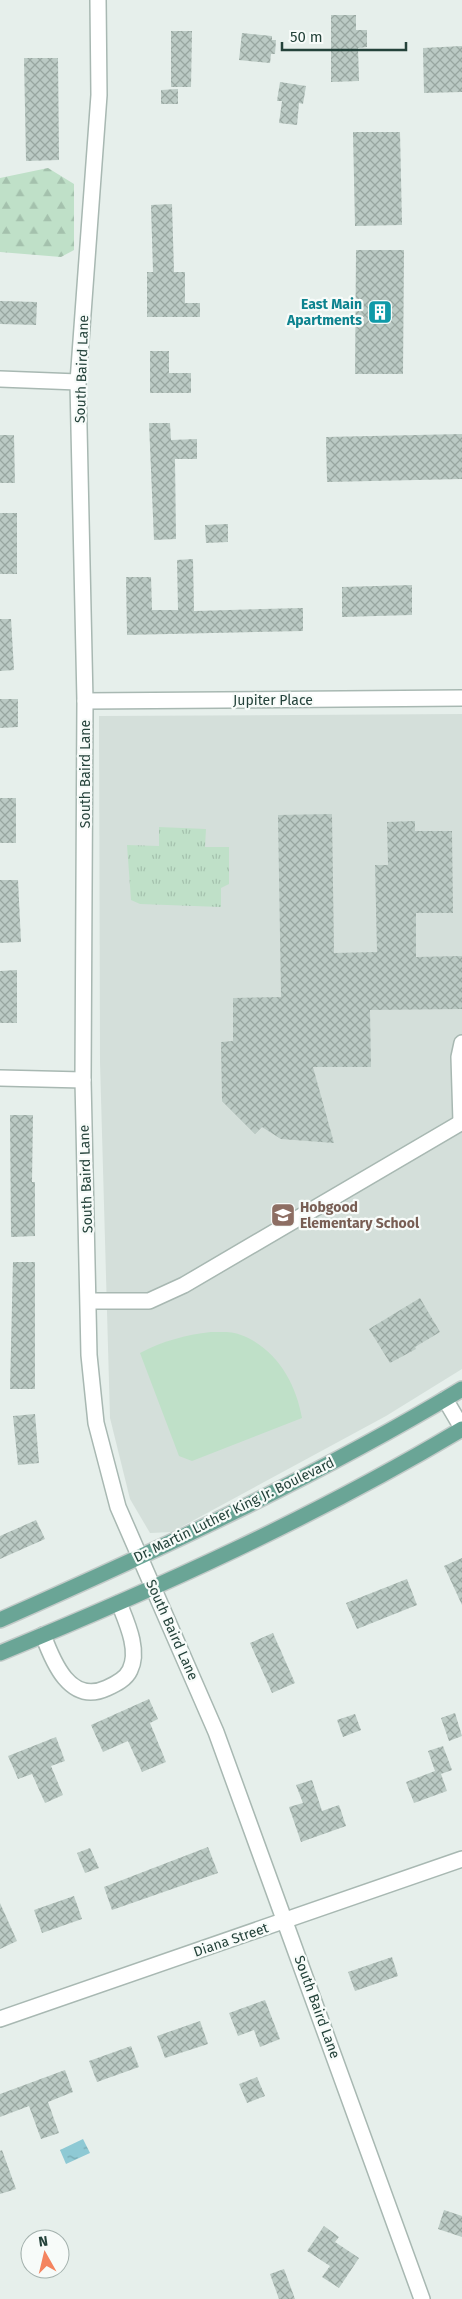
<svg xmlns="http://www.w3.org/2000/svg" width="462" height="2299" font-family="'Fira Sans',sans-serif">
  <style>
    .built { fill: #d4dfda }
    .grass { fill: #bfe0c8 }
    .forest { fill: url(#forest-firs) }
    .park { fill: url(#park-tufts) }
    .water { fill: url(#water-ripples) }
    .building { fill: url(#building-cross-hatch) }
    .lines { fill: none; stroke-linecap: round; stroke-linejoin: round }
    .minor-casing { stroke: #a8b8b2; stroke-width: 18 }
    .major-casing { stroke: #c2cac8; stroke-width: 18 }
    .minor { stroke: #fff; stroke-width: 15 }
    .major { stroke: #6aa596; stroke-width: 15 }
    .labels { text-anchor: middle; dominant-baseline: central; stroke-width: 4.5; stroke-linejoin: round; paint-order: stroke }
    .culture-label { font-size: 14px; font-weight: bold; fill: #0d838f; stroke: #f7fbf9; text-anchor: end }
    .street-label { font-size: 14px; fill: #24423a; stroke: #f7fbf9 }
    .education-label { font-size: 14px; font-weight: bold; fill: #785e54; stroke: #f7fbf9; text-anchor: start }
  </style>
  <defs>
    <pattern id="forest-firs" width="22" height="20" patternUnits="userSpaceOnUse" patternTransform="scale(1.25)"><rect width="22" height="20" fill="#bfe0c8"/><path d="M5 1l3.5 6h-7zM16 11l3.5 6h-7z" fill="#a4c1ad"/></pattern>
    <pattern id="park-tufts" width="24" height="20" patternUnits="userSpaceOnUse" patternTransform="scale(1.25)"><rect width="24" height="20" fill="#bfe0c8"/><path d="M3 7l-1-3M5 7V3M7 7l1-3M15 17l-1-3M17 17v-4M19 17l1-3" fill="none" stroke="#a4c1ad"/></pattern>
    <pattern id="water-ripples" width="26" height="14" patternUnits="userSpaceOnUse" patternTransform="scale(1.25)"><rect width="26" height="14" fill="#8ec9d4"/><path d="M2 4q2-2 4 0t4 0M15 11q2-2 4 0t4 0" fill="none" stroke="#74a5ad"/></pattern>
    <pattern id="building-cross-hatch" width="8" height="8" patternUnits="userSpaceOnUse" patternTransform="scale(1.25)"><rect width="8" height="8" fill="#bbcac4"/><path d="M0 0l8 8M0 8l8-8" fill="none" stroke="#98a6a0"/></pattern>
  </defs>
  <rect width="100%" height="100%" fill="#e6efeb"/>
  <polygon class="built" points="462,714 462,1369 386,1416 172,1532 150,1533 130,1499 110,1418 100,1062 99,716"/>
  <path class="grass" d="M211,1332C220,1332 233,1331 241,1335C276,1348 296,1383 302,1418L192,1461L179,1456L140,1353C163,1341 185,1335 211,1332Z"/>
  <polygon class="forest" points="48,168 74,184 74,250 61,257 0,252 0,178"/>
  <polygon class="park" points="159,827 206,829 205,847 229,847 229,884 221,888 221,907 140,904 131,900 127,845 159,846"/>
  <polygon class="water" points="83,2139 90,2153 66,2164 60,2150"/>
  <g class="building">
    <polygon points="331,15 356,15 356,30 367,30 367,47 358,48 359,81 331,82"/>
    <polygon points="171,31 192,31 191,87 171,87"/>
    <polygon points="242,33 272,36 272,40 276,40 275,54 271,54 270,63 239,60"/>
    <polygon points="462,46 462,92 424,93 423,48"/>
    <polygon points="24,58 58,58 59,160 26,161"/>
    <polygon points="280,82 306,86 303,104 299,103 297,125 279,123 282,101 277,101"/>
    <polygon points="178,89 178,104 161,104 161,90"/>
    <polygon points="353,132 400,132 402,225 355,226"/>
    <polygon points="172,204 174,272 185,272 185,303 200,303 200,317 147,317 147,272 153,272 151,205"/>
    <polygon points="356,250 404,250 403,374 355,374"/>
    <polygon points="0,301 37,302 36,325 0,324"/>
    <polygon points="150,351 169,351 169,373 191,373 191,393 150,393"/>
    <polygon points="149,423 170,423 171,440 197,439 197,459 175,459 176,539 154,540"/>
    <polygon points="462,434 462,479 327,482 326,437"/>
    <polygon points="0,435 14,435 15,483 0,483"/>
    <rect x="0" y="513" width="17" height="61"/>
    <polygon points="228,524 228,542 206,543 205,525"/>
    <polygon points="193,559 194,611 303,608 303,631 127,635 126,577 151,577 152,610 178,610 177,560"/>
    <polygon points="412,585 412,615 342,617 342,587"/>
    <polygon points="0,619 11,619 14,670 0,671"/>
    <polygon points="0,699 18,699 18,727 0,728"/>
    <rect x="0" y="798" width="16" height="45"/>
    <polygon points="332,814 334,953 377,952 375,865 388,865 387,822 415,821 415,831 452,831 453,913 416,913 416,957 462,956 462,1009 370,1010 371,1067 313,1067 334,1143 281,1139 262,1127 255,1134 222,1101 221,1042 233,1041 233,998 281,997 278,815"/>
    <polygon points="0,880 18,880 21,942 0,943"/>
    <polygon points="17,970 17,1023 0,1023 0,971"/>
    <polygon points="10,1115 33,1115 32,1182 35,1182 35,1236 11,1237"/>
    <polygon points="13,1262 35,1262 35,1389 10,1389"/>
    <polygon points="420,1298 440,1332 415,1347 416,1349 390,1363 369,1329"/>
    <polygon points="35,1414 39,1463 18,1465 13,1416"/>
    <polygon points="36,1520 45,1539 0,1559 0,1536"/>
    <polygon points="462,1558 462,1605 444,1566"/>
    <polygon points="407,1579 417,1605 357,1629 346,1603"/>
    <polygon points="273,1633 295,1683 272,1693 250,1643"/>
    <polygon points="149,1699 158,1719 150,1723 166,1762 142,1772 128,1741 103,1752 91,1725"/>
    <polygon points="455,1713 462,1736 449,1741 441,1718"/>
    <polygon points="355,1714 361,1730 343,1737 337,1720"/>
    <polygon points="56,1737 65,1761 51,1766 63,1795 45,1803 32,1774 18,1779 8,1756"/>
    <polygon points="443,1746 452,1770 441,1774 447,1791 414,1803 406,1782 435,1771 428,1751"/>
    <polygon points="312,1780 322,1811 339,1805 346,1826 301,1842 289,1807 303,1803 296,1785"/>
    <polygon points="208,1847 218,1873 112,1910 104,1887"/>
    <polygon points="90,1848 99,1868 85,1873 77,1853"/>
    <polygon points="74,1896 82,1919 42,1933 34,1910"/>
    <polygon points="0,1903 17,1941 0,1949"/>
    <polygon points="392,1957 398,1976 355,1991 348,1972"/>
    <polygon points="265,2000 280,2039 260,2047 254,2030 238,2036 229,2013"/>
    <polygon points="200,2021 208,2044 165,2058 157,2036"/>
    <polygon points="131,2046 139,2067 97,2082 89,2061"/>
    <polygon points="65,2070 73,2092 48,2102 59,2133 41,2139 29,2106 0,2117 0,2094"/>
    <polygon points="257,2077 265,2096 247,2103 239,2084"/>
    <polygon points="2,2150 16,2189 0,2194 0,2151"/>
    <polygon points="444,2210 462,2216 462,2237 438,2229"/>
    <polygon points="324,2226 339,2237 335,2242 359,2258 339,2288 322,2277 330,2266 307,2251"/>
    <polygon points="284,2269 295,2299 279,2299 270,2274"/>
  </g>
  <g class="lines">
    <defs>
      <g id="minor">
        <polyline points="98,0 99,95 78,382 85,701 83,1080 89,1355 96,1423 118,1507 216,1732 422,2299"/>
        <polyline points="0,379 78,382"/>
        <polyline points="85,701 462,698"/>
        <polyline points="0,1078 83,1080"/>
        <polyline points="461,1122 459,1057 462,1043"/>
        <polyline points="89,1301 149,1301 184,1285 462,1122"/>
        <polyline points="445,1399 462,1428"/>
        <path d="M43,1635C53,1662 70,1705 107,1688C116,1684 126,1679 130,1670C140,1650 126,1621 119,1603"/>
        <polyline points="0,2019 462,1859"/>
      </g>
      <g id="major">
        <path d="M0,1620C158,1550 314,1478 462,1389"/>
        <path d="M0,1653C158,1588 315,1517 462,1429"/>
      </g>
    </defs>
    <use href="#minor" class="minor-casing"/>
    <use href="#major" class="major-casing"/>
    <use href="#minor" class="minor"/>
    <use href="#major" class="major"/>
  </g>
  <defs>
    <symbol id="building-square" viewBox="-11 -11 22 22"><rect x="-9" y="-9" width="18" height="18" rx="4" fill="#0f9aa8" stroke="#f7fbf9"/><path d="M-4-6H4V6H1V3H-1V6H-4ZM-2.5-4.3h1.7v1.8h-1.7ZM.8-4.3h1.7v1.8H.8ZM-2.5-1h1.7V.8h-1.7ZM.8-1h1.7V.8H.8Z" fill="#fff"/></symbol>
    <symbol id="school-square" viewBox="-11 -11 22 22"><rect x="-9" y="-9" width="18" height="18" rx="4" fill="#8d6e63" stroke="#f7fbf9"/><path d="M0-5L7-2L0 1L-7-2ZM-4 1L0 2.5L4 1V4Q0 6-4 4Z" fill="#fff"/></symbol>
  </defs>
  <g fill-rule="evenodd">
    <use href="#building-square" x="366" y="298" width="28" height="28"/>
    <use href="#school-square" x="269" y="1201" width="28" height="28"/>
  </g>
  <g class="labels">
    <g class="culture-label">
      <text x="362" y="304">East Main<tspan x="362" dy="16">Apartments</tspan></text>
    </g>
    <g class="street-label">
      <text transform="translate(82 369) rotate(-88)">South Baird Lane</text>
      <text x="273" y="700">Jupiter Place</text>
      <text transform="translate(85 774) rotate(-90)">South Baird Lane</text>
      <text transform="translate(86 1179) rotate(-92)">South Baird Lane</text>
      <text transform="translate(234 1510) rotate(-26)">Dr. Martin Luther King Jr. Boulevard</text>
      <text transform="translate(172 1630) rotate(66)">South Baird Lane</text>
      <text transform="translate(231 1940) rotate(-19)">Diana Street</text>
      <text transform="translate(317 2007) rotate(70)">South Baird Lane</text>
    </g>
    <g class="education-label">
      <text x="300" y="1207">Hobgood<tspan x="300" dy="16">Elementary School</tspan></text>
    </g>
  </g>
  <g transform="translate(45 2254) rotate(352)"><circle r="24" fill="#f7fbf9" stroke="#a3b1ad"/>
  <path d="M0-4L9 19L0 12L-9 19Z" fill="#f4845f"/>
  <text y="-8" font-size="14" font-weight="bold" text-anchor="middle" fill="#24423a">N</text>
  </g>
  <path d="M282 42v8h124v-8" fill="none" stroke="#24423a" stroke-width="2.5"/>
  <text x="290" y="42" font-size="15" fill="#24423a" stroke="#f7fbf9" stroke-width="4" paint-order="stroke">50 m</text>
</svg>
